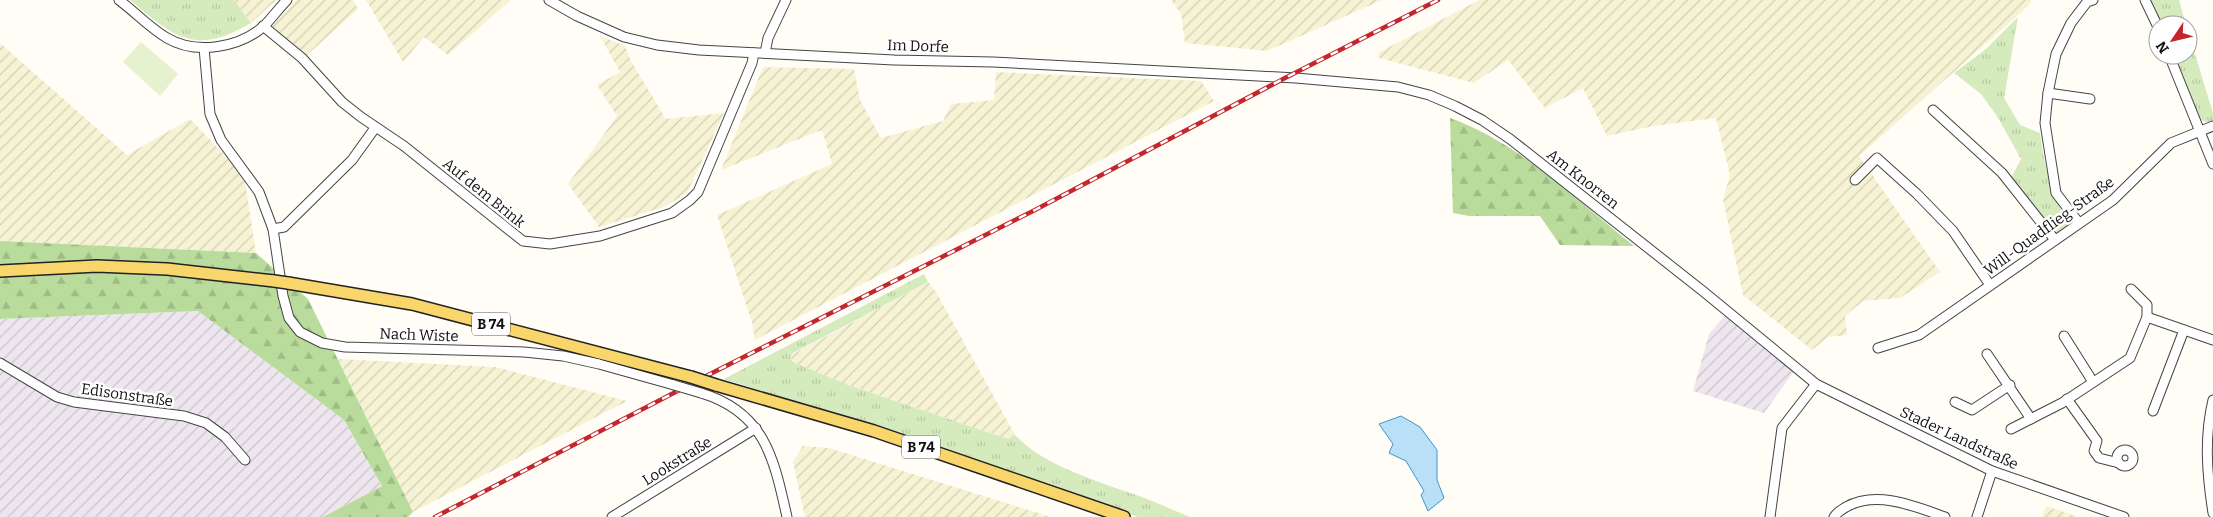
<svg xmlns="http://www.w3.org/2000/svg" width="2213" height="517" font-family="Bitter,serif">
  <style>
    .industrial { fill: url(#industrial-furrows) }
    .farmland { fill: url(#farmland-furrows) }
    .grass { fill: url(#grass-tufts) }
    .forest { fill: url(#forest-firs) }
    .pitch { fill: #e6f2cf }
    .water { fill: #b9e0f7; stroke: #3f96cf }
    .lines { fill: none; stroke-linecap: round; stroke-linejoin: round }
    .minor-casing { stroke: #444; stroke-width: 11 }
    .major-casing { stroke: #222; stroke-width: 14 }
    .minor { stroke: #fff; stroke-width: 9 }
    .major { stroke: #f9d66b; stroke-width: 11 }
    .rail-casing { stroke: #c4262e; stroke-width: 4.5 }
    .rail { stroke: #fff; stroke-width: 2.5; stroke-dasharray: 8; stroke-linecap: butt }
    .minor-bridge-casing { stroke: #444; stroke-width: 11; stroke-linecap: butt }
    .major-bridge-casing { stroke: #222; stroke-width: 14; stroke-linecap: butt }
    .minor-bridge { stroke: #fff; stroke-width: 9 }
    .major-bridge { stroke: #f9d66b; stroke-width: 11 }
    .labels { text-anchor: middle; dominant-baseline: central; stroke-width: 5; stroke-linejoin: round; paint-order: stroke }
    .shield { fill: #fff; stroke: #585858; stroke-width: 1 }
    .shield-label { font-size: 14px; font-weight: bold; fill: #111 }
    .street-label { font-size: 15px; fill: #111; stroke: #fff }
  </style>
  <defs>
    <pattern id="industrial-furrows" width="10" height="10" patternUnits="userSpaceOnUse" patternTransform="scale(1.25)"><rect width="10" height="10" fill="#eee6ef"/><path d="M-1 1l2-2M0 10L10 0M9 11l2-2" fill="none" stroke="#cbc4cc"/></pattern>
    <pattern id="farmland-furrows" width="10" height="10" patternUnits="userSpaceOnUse" patternTransform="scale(1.25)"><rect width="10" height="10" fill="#f6f3d4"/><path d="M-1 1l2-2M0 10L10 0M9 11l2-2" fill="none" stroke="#d2cfb5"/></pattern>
    <pattern id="grass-tufts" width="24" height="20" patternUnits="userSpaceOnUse" patternTransform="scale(1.25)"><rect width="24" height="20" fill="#d5ebbd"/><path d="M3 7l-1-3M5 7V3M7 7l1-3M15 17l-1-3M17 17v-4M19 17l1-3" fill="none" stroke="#b6c8a1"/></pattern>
    <pattern id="forest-firs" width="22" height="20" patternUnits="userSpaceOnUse" patternTransform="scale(1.25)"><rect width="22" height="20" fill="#b9dc9c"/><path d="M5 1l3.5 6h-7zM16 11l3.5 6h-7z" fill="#9ebc85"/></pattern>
  </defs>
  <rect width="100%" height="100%" fill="#fffdf5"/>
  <g class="industrial">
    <polygon points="198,311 344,420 382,486 323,517 0,517 0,319"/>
    <polygon points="1727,313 1795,370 1764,413 1693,391 1709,334"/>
  </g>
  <g class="farmland">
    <polygon points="234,0 276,0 251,23"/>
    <polygon points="296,0 353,0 358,9 306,56 271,27"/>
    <polygon points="366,0 511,0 448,55 424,37 403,62"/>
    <polygon points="1171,0 1382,0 1267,51 1185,43 1181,14"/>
    <polygon points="1479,0 2032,0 2027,7 1859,156 1940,272 1900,298 1863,301 1845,316 1847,335 1828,337 1812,350 1743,295 1723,199 1730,175 1716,118 1653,126 1607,136 1583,88 1545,108 1508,60 1474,83 1379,58 1378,53"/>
    <polygon points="600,36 625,46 631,61 666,119 724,113 687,193 664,207 599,227 568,184 617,116 597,85 620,72"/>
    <polygon points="0,43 127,155 190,119 244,175 256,253 0,241"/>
    <polygon points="763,67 854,69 860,100 881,138 943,121 951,104 994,100 996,72 1201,81 1214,101 755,340 752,323 717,215 832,164 822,130 721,170"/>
    <polygon points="928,282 936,292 1015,435 1013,437 1008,439 848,385 793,362 790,356 793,354"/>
    <polygon points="338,359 495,367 627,401 413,512"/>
    <polygon points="803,446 829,448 1051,517 805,517 793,462"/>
    <polygon points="2046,506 2079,517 2042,517"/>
  </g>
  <g class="grass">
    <path d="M130,0H234L251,23C194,56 176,38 130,0Z"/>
    <polygon points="2148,0 2179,0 2186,25 2161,25"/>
    <path d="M2018,17L2004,98L2020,125L2040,133C2044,165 2051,196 2069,224L2068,227L2057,234L2048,229L2011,178L2021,159L1997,116L1981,94L1954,73L1986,49Z"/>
    <polygon points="2188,31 2213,113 2213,121 2206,122 2200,119 2175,62 2174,55 2188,55"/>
    <path d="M924,274L928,282L793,353L790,357L793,362L848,385L1008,439L1015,435C1042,465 1099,482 1136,495C1154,501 1172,510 1190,517H1138L1008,470L724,379Z"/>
  </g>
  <g class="forest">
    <path d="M1450,118C1520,143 1576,200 1634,246L1560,245L1540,216H1469L1453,213Z"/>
    <polygon points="0,241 256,253 308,299 413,512 408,517 323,517 382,486 344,420 198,311 0,319"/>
  </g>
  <polygon class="pitch" points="141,42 178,74 160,96 123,62"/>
  <polygon class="water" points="1401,416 1420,427 1437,450 1437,480 1444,498 1428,511 1421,495 1424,491 1406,461 1389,453 1393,444 1379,424"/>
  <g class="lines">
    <defs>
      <g id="minor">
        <path d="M119,0C135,12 150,28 167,38C196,55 239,48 264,26C272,18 279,8 287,0"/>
        <polyline points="549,0 577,16 624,37 657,45 699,50 894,60 993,62 1296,78 1398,87 1429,95 1455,106 1482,120 1510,139 1704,292 1816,384 1992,471 2124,517"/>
        <polyline points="2145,0 2158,27"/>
        <polyline points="263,26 302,58 342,102 361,117 404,146 523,241 550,244 600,236 672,213 690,200 698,192 752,63 754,53"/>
        <polyline points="204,48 210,114 221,140 259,192 273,229 283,296 289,318 300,332 322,343 345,347 524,352 563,356 599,364 674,385"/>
        <polyline points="765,53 768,38 786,0"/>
        <polyline points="2169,55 2213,164"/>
        <polyline points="2048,93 2090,99"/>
        <polyline points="1933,110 2002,173 2055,240"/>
        <polyline points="1855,180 1877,158 1917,194 1953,231 1990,285"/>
        <polyline points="2079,223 2056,193 2045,123 2048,93 2056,54 2071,23 2087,2 2093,0"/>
        <polyline points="273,229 284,227 352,160 375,128"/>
        <polyline points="2131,289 2147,305 2147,317"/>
        <polyline points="2064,336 2093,382"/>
        <polyline points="1878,348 1919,335 2113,200 2171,143 2213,126"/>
        <polyline points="1987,354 2031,419"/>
        <polyline points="0,363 57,397 74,402 184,416 206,423 225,437 245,460"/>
        <path d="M701,393C765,412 774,459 787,517"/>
        <polyline points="2067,399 2097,441 2094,451 2099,458 2119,463"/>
        <path d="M2213,400C2204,437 2207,475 2213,513"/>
        <polyline points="1955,402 1972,410 2010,385"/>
        <polyline points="2153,411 2184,330"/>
        <polyline points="2011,429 2062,403 2130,358 2147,317 2213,340"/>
        <circle cx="2125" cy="458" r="8"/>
        <polyline points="612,517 756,428"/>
        <polyline points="1770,517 1782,428 1816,384"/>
        <path d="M1834,517C1837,512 1841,510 1846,507C1877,490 1914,506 1945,517"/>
        <polyline points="1977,517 1992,471"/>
      </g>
      <g id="major">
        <polyline points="0,271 97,266 167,269 274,281"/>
        <polyline points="288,283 412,304 691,377"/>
        <polyline points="716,385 874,431 1124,517"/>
      </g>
    </defs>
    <use href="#minor" class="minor-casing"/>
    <use href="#major" class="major-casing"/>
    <use href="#minor" class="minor"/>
    <use href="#major" class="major"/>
    <defs>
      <polyline id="rail" points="435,517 716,371 1035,210 1285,78 1438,0"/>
    </defs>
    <use href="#rail" class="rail-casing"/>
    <use href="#rail" class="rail"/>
    <defs>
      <polyline id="minor-bridge" points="674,385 701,393"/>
      <g id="major-bridge">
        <polyline points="274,281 288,283"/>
        <polyline points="691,377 716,385"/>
      </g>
    </defs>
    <use href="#minor-bridge" class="minor-bridge-casing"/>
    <use href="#major-bridge" class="major-bridge-casing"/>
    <use href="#minor-bridge" class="minor-bridge"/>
    <use href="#major-bridge" class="major-bridge"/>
  </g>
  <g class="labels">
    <g class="shield">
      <rect x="472" y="312.5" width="38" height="23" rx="4"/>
      <rect x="902" y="435.5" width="38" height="23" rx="4"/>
    </g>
    <g class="shield-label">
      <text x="491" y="324">B 74</text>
      <text x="921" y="447">B 74</text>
    </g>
    <g class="street-label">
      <text transform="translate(918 46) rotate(2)">Im Dorfe</text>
      <text transform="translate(1583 179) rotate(38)">Am Knorren</text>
      <text transform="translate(484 193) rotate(39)">Auf dem Brink</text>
      <text transform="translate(2049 226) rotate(-36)">Will-Quadflieg-Straße</text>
      <text transform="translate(419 335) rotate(2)">Nach Wiste</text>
      <text transform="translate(127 395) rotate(8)">Edisonstraße</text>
      <text transform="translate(1959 438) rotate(25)">Stader Landstraße</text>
      <text transform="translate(677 461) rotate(-32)">Lookstraße</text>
    </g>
  </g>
  <g transform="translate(2173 40) rotate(235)"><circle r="24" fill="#ffffff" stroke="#a0a0a0"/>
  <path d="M0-4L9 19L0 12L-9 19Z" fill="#c4262e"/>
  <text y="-8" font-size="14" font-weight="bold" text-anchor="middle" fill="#111111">N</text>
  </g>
</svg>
